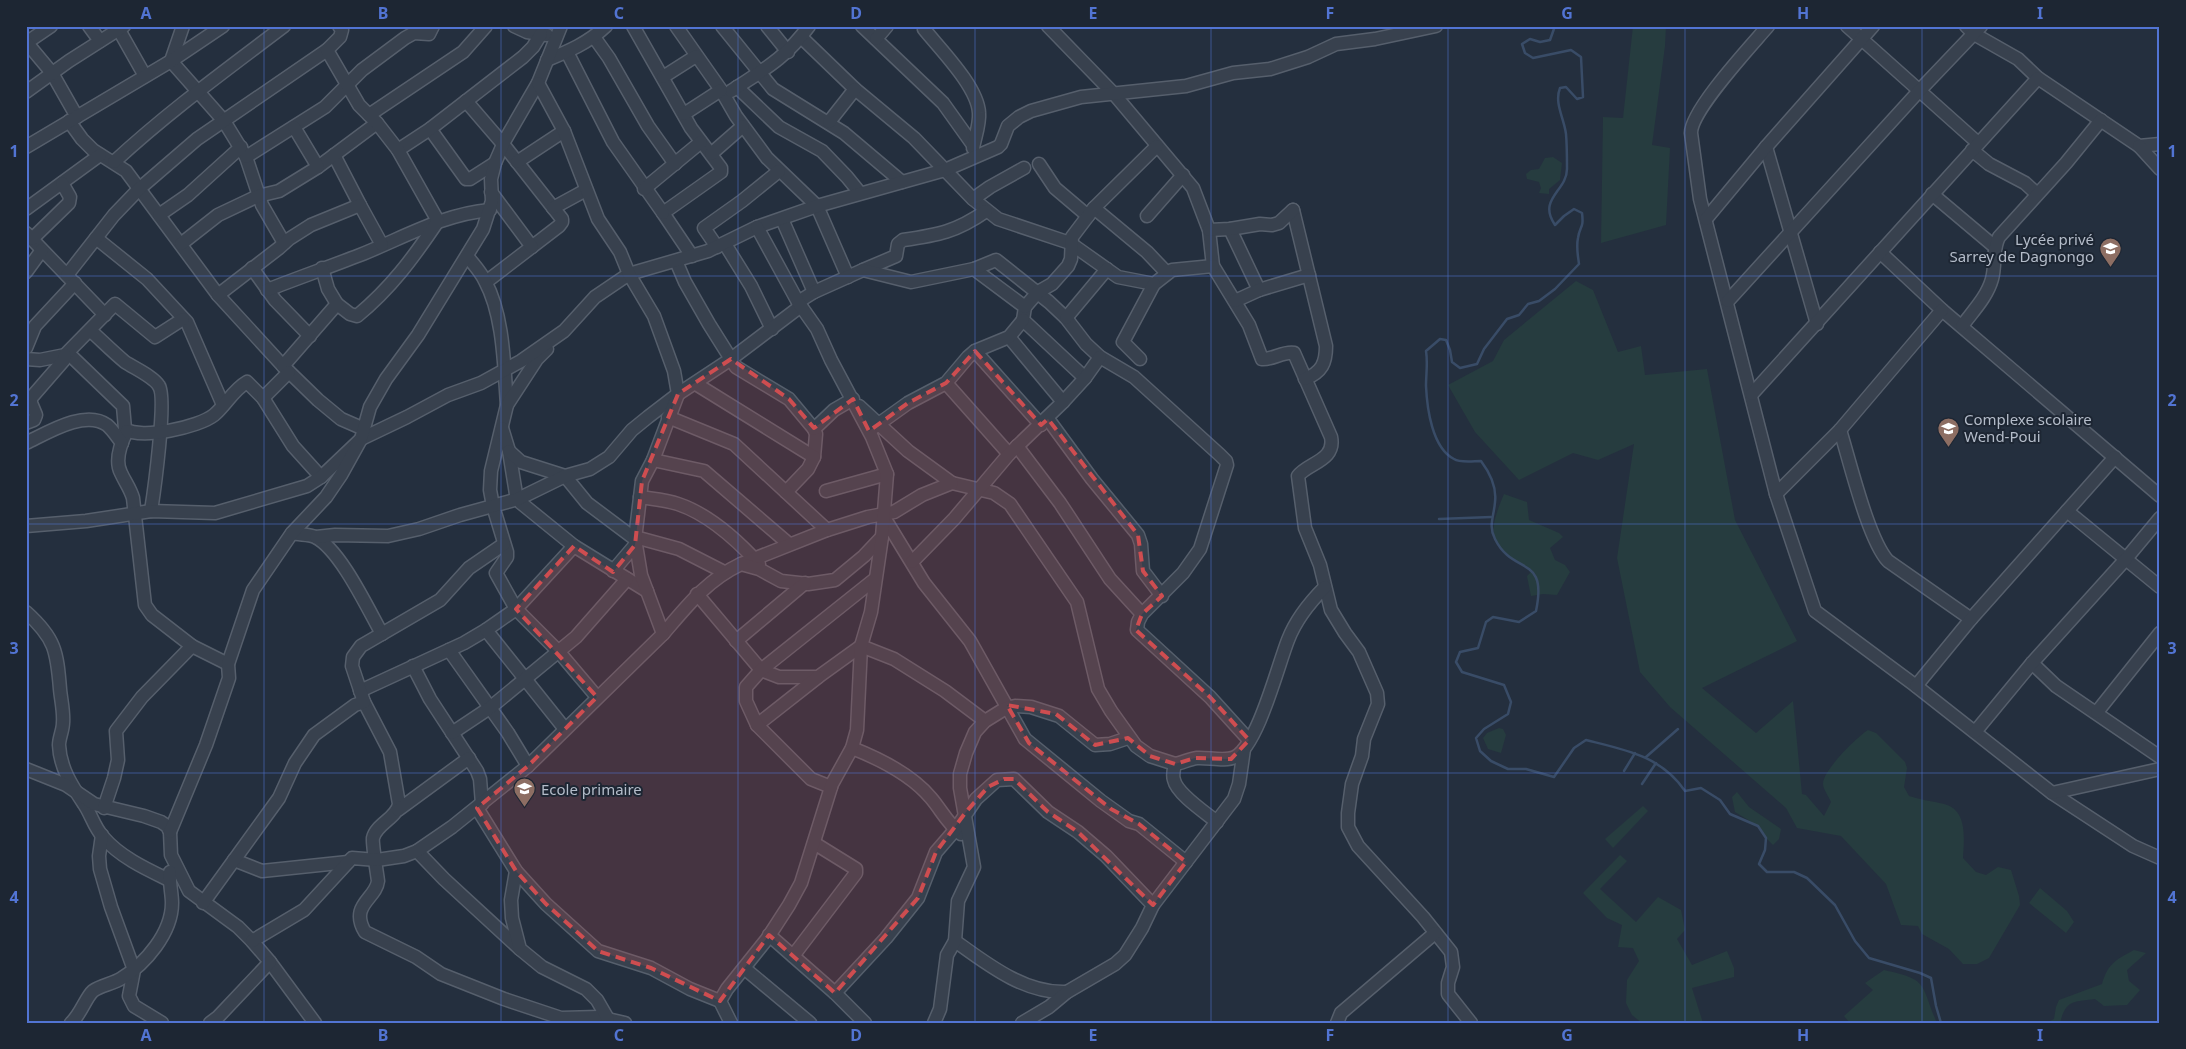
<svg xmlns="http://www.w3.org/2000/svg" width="2186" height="1049" font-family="'Noto Sans',sans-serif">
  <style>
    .green { fill: #263c3f }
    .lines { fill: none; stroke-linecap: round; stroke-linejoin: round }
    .stream { stroke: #394c67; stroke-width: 2.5 }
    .minor-casing { stroke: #565f6c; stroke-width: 15 }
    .minor { stroke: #38414e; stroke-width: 12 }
    .marked { fill: #ce4d50; fill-opacity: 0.2; stroke: #ce4d50; stroke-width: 4; stroke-dasharray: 10 6; stroke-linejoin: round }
    .grid { fill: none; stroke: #5274d3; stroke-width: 1; stroke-opacity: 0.55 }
    .labels { text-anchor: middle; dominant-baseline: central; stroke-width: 4; stroke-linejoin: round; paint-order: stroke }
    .poi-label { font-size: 15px; fill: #b4bcc9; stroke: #1d2633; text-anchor: start }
    .neatline { fill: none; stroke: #5274d3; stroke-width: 2 }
    .grid-label { font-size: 16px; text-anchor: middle; font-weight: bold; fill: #5274d3 }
  </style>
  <rect width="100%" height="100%" fill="#242f3e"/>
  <g class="green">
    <polygon points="1633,26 1666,26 1665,46 1652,145 1670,148 1666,225 1601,243 1603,117 1623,118"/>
    <polygon points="1553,157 1562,163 1560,180 1549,189 1549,194 1539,193 1541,188 1539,182 1527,179 1526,174 1531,170 1539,169 1545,158"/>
    <path d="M1576,281L1593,290L1618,352L1641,346L1645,375L1707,369L1735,520L1797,641L1702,688L1756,733L1793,701L1802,794L1806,795L1824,816L1831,802C1829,797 1823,789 1823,784C1823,770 1856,738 1868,730L1876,733L1905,762L1907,768L1904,787L1909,796C1921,800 1932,801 1944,804C1968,810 1964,839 1963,858L1976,872L1986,875L1998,867L2011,870L2019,896L2020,905L1989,958L1977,964H1963L1949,949L1922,934L1918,926L1901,925L1886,884L1841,836L1797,828L1786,808L1670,707L1640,672L1617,558L1634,444L1598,460L1573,453L1519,480L1475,432L1448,385L1493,361L1504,340Z"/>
    <path d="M1504,494L1527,502L1529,520L1559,533L1563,537L1550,548L1555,560L1565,565L1570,572L1557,595L1543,594L1531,596L1527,576L1532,571C1492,545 1484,541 1504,494Z"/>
    <polygon points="1499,728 1503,729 1506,735 1501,753 1488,749 1483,738 1487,733"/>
    <polygon points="1737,792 1749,807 1781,829 1779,839 1773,845 1766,838 1758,826 1735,812 1732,797"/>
    <polygon points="1643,806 1648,811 1613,848 1605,839"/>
    <polygon points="1620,855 1627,861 1600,889 1636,922 1658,897 1681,910 1685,930 1677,939 1692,965 1727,951 1734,968 1734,977 1692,988 1703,1023 1642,1023 1632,1015 1626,1003 1627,980 1639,961 1633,948 1618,947 1622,925 1607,918 1583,893"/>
    <polygon points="2040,888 2067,911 2074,922 2066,933 2029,903"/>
    <path d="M2134,950L2146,953L2127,970L2129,981L2140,990L2127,1005L2104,1006L2095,999C2074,1002 2066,999 2060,1023H2046L2054,1019L2056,1007L2059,1000L2102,984C2108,963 2116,960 2134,950Z"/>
    <path d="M1884,970C1930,980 1920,984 1937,1023H1850L1844,1016L1873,990L1865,983Z"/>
  </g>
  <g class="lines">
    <g class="stream">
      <path d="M1555,26L1550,40L1540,42L1530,39L1522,44L1525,53L1533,58L1571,50L1581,57L1583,97L1577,99L1566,87L1560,88C1554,103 1564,118 1566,134C1567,145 1567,157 1567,169C1567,191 1537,199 1555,225L1564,216L1574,209L1582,213C1584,229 1580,225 1578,238C1576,247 1578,256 1579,264L1555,289L1539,301L1528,304L1519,315L1507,319L1484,349L1477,364L1460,368L1452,362L1450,350L1446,340L1440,339L1426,351C1428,363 1426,374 1426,386C1427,408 1432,448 1454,459C1460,463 1473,461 1481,461C1490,473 1497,486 1495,502C1494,516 1488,526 1495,539C1513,576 1548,554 1536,611L1519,622L1493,617L1486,622L1478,648L1460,652L1456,662L1462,672L1504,685L1511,702L1508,714L1484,729L1476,738L1480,751L1491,761L1508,769H1526L1554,777L1574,748L1586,740C1626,750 1661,756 1685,791L1701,788L1720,800L1730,814L1758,826L1766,838L1765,850L1759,864L1767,872H1794L1807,878L1835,905L1855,941L1869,958L1920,973L1931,978L1936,1006L1941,1023"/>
      <polyline points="1439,519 1491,517"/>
      <polyline points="1646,757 1678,729"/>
      <polyline points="1624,771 1635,753"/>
      <polyline points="1642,784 1656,763"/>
    </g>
    <defs>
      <g id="minor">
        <polyline points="89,26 100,41"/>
        <polyline points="183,26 171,61 224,121 246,157 262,205 284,243"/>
        <polyline points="514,26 527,32 547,35"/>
        <polyline points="633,26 691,128 721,168 721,172 663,213 692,256"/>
        <polyline points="676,26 721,90 736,116 767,158 817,206 848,277"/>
        <polyline points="722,26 773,89 844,133 902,182"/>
        <polyline points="767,26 788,52"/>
        <polyline points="862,26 943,103 973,145"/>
        <path d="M925,26L924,29C940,49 978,87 979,113C980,124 975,137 973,148"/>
        <path d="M1048,26L1114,94L1193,188L1209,230L1213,266L1249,325L1262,359C1273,360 1283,351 1294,353L1331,437C1336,461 1307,463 1298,476L1305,528L1320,565L1331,610L1345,633L1359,652L1377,693L1378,704L1364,739L1362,756L1352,784L1348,813V827L1358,846L1423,917L1451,952L1453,967L1448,983V994L1471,1023"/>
        <path d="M1768,26C1751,46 1691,110 1691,133L1700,199L1776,494L1815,611L1916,686L2052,793L2133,846L2160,858"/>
        <polyline points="1847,26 1978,143"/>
        <polyline points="1966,26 1974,34 2018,59 2038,78 2139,146 2160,144"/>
        <polyline points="119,30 145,76"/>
        <polyline points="594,37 609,58 648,126 675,164"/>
        <polyline points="801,37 855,89 914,138 973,199 998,219 1070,243 1118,277 1154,284 1172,270 1213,266"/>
        <polyline points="876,39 887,26"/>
        <polyline points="26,43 51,26"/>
        <polyline points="27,43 52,73 77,117"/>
        <polyline points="567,52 613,142 663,213"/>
        <path d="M547,60C569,51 588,43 606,26"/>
        <polyline points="663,77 696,56"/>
        <polyline points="737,87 779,127 822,151 847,177 860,193"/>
        <path d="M731,91C763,70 785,59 809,26"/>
        <polyline points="26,92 69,61 124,26"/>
        <polyline points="466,101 503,144 562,219 562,222 559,226 486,282"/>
        <polyline points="684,114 721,90"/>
        <polyline points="369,115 463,52 486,26"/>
        <polyline points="69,121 82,139 93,150 126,171 218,295 283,366 318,400 341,419 364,429"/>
        <polyline points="829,122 855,89"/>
        <polyline points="430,129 466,179 470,179 495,163"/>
        <polyline points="2139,146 2160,169"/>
        <polyline points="26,147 171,61 223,26"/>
        <polyline points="1766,147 1817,324"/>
        <polyline points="398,150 430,129 523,57 533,47 541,34"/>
        <polyline points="1972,150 1989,164 2025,183 2037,194"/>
        <polyline points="711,154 743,126"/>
        <polyline points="334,155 360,205"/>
        <polyline points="246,157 325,107 362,70 405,38 414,33 429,34 433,26"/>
        <path d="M114,162C168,112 226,70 284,26"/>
        <polyline points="517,162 564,131"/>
        <polyline points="1039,164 1055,188 1088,216"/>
        <polyline points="318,167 377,123"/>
        <polyline points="644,189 701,142"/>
        <polyline points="491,192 532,247"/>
        <polyline points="1932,194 1995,247"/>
        <polyline points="973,199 990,187 1024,168"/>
        <polyline points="553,208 586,190"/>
        <polyline points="1094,208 1147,252 1167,273"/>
        <polyline points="26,209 100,155"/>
        <path d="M1293,210L1326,346C1326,363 1322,372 1305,379"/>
        <polyline points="159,215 188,195 241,147"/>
        <polyline points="1147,216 1183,175"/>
        <polyline points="782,219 814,292"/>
        <polyline points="1706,219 1766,147 1873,26"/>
        <polyline points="1230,229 1259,290"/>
        <polyline points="1209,230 1230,229 1260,224 1272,225 1279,223 1293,210"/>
        <polyline points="26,233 105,315"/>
        <polyline points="96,238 147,279 187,322 223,405"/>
        <polyline points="32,239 69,203 70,197 62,183"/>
        <polyline points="181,244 218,215 258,196 279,191 318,167 294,127"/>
        <polyline points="725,244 751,286 772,329"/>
        <polyline points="717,247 704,228 742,201 779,171"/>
        <polyline points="1880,252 1942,310 2160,496"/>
        <path d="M467,256C473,264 481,272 485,281C504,316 504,367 507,405"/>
        <polyline points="676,261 685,282 709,324 736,367 789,399 814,429 816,434 814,457"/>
        <polyline points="252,268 275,300 310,336"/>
        <polyline points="974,269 1025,307 1023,320 1085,378"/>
        <path d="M863,270L896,256L898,244L903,240C938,235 956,232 986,211"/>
        <polyline points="26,272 42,250"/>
        <polyline points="67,275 114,215 139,189 197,139 327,50"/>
        <path d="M267,290C298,278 329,267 360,255C403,238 443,214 490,210"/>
        <polyline points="218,295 279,248 289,239 311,225 360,205 382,245"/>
        <polyline points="1235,301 1259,290 1309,275"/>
        <polyline points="1728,301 1919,91 1981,26"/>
        <polyline points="798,302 814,292 863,270 911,282 974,269 996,260 1049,302 1066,318 1086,344 1100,357 1134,377 1220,455 1226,461 1227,465 1200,549 1183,573 1142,614 1138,622 1137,630 1210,697 1249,740"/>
        <path d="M337,304L350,314L357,316C391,288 413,258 438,221L398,150L377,123L359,105L327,50L340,37L342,30L339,26"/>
        <polyline points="1025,307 1038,292 1052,284 1068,266 1071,259 1072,237 1094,208 1157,146"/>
        <polyline points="1066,318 1107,269"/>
        <path d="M1962,326C1973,311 1987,297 1992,279C1996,265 1992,250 1999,237L2066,163L2101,120"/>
        <path d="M91,331C102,341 113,352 125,362C134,368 154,377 159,386C167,398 154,492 151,511"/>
        <polyline points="1009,337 1063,402"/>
        <polyline points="26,348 35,326 75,283"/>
        <polyline points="547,349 537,359 507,405 491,471 490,490 493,506 507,552 507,557 496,573 516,609 559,652 597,697"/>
        <polyline points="975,351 1041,425"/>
        <path d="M68,353L123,406L125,429C141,440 199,427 214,415C226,405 233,390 247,382L263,398L293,446L321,477"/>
        <polyline points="26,359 40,360 65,355 115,304 155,337 183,319"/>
        <polyline points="1140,359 1123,342 1154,284"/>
        <polyline points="283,366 337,304 328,289 322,268"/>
        <polyline points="946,383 1009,454"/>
        <polyline points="696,384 814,457 808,469 786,492"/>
        <polyline points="1752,394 2038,78"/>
        <polyline points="263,398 289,372"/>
        <polyline points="668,417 734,444 827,530"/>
        <polyline points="1048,419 1092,479 1138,535 1141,544 1143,571 1162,596"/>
        <polyline points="26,423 34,420 36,415 31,403 31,398 64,360 65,355"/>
        <polyline points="502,428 509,451 516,494 521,503 574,546 647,591"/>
        <polyline points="873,428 908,403 946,383 968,357 975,351 1009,337 1023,320"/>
        <polyline points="814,429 834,410 853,399"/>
        <path d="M1840,430C1850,462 1868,539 1888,561L1971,619"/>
        <path d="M127,431C121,443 114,460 121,473C125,482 130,488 133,498L145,605L152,615L192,646"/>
        <path d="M26,443C47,433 85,409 107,425C113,430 117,437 122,443"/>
        <polyline points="1017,446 1060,503 1110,579 1142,614"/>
        <polyline points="509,451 521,462 565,476 587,503 635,539"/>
        <polyline points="653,460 704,471 789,544"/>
        <polyline points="952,483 994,493 1010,504 1077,602 1098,689 1111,711 1136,746 1150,756 1175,764"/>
        <polyline points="826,491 887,474"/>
        <polyline points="1776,494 1840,430 1942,310"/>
        <path d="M640,497C652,499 666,500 678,504C708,514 738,541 759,564"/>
        <polyline points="2067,511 2160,587"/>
        <polyline points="885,519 924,583 970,641 1025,739 1101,801 1129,821 1139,824 1186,862"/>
        <polyline points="26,526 86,521 151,511 215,513 307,486 321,477 361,439 407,417 448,395 481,383 521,361 564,331 595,297 629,274 708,251 757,227 817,206 945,170 998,147 1001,144 1008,126 1019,117 1031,111 1081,97 1186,86 1233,73 1270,69 1308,57 1336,44 1375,39 1436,26"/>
        <path d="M292,533C299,535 309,534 315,537C340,549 368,609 382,634"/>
        <polyline points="316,537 335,535 388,536 419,529 460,515 518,499 565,476 590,469 609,457 632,430 648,417 678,394 731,359 801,306"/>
        <polyline points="635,537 679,549 724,572"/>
        <polyline points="912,562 954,519 1009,454 1063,402 1085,378 1100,357"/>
        <polyline points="741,564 827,530 868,517 894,512 922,495 952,483 908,451 859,406"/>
        <polyline points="613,571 636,544"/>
        <polyline points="697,594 761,670 779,677 818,677 861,646 894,659 945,691 985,721"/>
        <path d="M26,612C55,638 57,651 60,689C61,700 64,712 63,723C63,730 59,738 59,745C60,768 72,786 84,804C91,814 94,827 103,837C120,857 146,869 169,880"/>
        <path d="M663,634C687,606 707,580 741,564L759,569L781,581L808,584L835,580L864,556L882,537"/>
        <polyline points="736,641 805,583"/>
        <polyline points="449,650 508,733 528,766"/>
        <polyline points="2032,663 2056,686 2160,757"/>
        <polyline points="413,666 430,699 477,771 480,779 482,804"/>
        <polyline points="1916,686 1971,619 2115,457"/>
        <polyline points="360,691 464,643 486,630"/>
        <path d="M364,702L390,752L399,804C397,818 376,824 373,838C372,843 377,873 378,881C376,899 349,905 365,932L416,957L441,974L504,999L561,1018L599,1017L625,1023"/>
        <polyline points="2097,712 2160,633"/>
        <polyline points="757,725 818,677"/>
        <polyline points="565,729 486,630 516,609 574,546"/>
        <polyline points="1975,732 2032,663 2125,560 2160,518"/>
        <polyline points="452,733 491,707 576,637 627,579"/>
        <path d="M852,748C880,759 911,774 931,798C942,811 947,823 961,834"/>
        <polyline points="26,769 66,785 94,804 144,816 161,822 167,826 170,832 171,855 189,891 238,927 252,941 270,962 315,1023"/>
        <polyline points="831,787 811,779 757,725 746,701 746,687 761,670 875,579"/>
        <polyline points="2052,793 2160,769"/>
        <polyline points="104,808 114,778 118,760 116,731 142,697 192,646 228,664"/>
        <polyline points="477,808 516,871 546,904 598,951 651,968 690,989 720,1001"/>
        <polyline points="398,810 469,758"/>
        <path d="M1217,822C1206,813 1177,794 1174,780C1172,775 1174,769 1175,764C1182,763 1189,759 1197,758C1208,757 1225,762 1235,757C1258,745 1278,665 1288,640C1296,619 1309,603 1325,587"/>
        <polyline points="170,832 206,745 229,678 228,664 253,590 292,533 326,497 341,475 361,439 370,407 386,379 418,335 483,229 492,201 491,179 495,163 505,140 538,83 561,26"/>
        <polyline points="102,835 99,856 100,869 111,907 134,970 129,996 134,1006 162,1023"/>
        <polyline points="417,851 444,879 520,949"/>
        <polyline points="234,860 262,871 348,862"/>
        <polyline points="516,871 511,900 512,918 520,949 542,967 586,989 597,1000 608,1019"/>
        <polyline points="203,903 279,798 295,763 314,735 355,705 364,702 352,666 353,657 361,646 440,600 469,568 504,544"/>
        <polyline points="769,935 835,993 865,1023"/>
        <polyline points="252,941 304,910 352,858 377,860 404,856 417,851 452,827 528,766 663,634 641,575 635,539 642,481 653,460 678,394 674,371 654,316 629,274 620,252 598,219 564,131 538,83"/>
        <path d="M955,941C987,964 1025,994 1067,992"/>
        <polyline points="793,956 856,873 856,869 814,843"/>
        <polyline points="744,968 810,1023"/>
        <polyline points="835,993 886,938 918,898 936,852 955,830 976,799 997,780 1014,779 1048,812 1078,832 1106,856 1153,905"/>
        <path d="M71,1023C81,1014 86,997 93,991C101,985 113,984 122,978C145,964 172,933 172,903C172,893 169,883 170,872"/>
        <polyline points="210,1023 218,1017 270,962"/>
        <polyline points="731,1023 720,1001 727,989 767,939 789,905 801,883 832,784 852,748 857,730 861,646 871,612 882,537 887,474 872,437 831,360 817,329 798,302 757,227"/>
        <polyline points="934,1023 940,1009 947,955 955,941 958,901 974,867 960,788 960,774 966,753 975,732 985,721 1006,708 1015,706 1031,707 1059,716 1095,745 1110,744 1128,738"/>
        <polyline points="1022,1023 1049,1007 1067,992 1115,964 1125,955 1142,928 1153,905 1234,799 1239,784 1244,749"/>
        <polyline points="1337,1023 1341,1013 1435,933"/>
      </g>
    </defs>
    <use href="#minor" class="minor-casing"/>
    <use href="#minor" class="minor"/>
  </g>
  <path class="marked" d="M975,351L1041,425L1048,419L1138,535L1143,571L1162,596L1142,614L1136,630L1210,697L1249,740L1231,759L1195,758L1175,764L1150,756L1128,738L1095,745L1056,714L1007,705L1029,743L1111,809L1139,824L1186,862L1153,905L1078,832L1048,812L1014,779H1004L988,787L966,812L936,852L918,898L835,993L769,935L720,1001L651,968L598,951L546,904L516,871L477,808L528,766L597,697L516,609L574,546L613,572L635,545L642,481L678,394L731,359L789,399L814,428L853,399L869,431L908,403L946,383Z"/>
  <path class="grid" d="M264,26V1023M501,26V1023M738,26V1023M975,26V1023M1211,26V1023M1448,26V1023M1685,26V1023M1922,26V1023M26,276H2160M26,524H2160M26,773H2160"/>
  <defs>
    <symbol id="school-pin" viewBox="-11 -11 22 30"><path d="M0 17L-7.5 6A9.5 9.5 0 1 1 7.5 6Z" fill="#8d6e63" stroke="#1d2633"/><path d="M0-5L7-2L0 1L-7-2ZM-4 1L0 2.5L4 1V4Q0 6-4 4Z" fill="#fff"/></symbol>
  </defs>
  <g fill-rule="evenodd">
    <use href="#school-pin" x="2098" y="236" width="25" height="34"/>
    <use href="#school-pin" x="1936" y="416" width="25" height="34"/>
    <use href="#school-pin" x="512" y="776" width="25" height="34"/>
  </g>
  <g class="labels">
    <g class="poi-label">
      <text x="2094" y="239" text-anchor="end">Lycée privé<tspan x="2094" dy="17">Sarrey de Dagnongo</tspan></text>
      <text x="1964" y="419">Complexe scolaire<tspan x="1964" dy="17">Wend-Poui</tspan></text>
      <text x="541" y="789">Ecole primaire</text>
    </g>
  </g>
  <rect width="2186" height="1049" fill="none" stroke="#1d2633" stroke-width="55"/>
  <rect x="28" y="28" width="2130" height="994" class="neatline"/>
  <g class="grid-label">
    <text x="146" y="19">A</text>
    <text x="383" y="19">B</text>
    <text x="619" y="19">C</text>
    <text x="856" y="19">D</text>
    <text x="1093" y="19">E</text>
    <text x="1330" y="19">F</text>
    <text x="1567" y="19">G</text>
    <text x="1803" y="19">H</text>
    <text x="2040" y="19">I</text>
    <text x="14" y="157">1</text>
    <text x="2172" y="157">1</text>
    <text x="14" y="406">2</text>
    <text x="2172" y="406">2</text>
    <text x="14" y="654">3</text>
    <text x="2172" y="654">3</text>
    <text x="14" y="903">4</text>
    <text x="2172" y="903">4</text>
    <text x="146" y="1041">A</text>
    <text x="383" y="1041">B</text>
    <text x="619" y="1041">C</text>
    <text x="856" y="1041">D</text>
    <text x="1093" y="1041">E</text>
    <text x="1330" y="1041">F</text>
    <text x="1567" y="1041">G</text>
    <text x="1803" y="1041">H</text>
    <text x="2040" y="1041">I</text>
  </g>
</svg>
